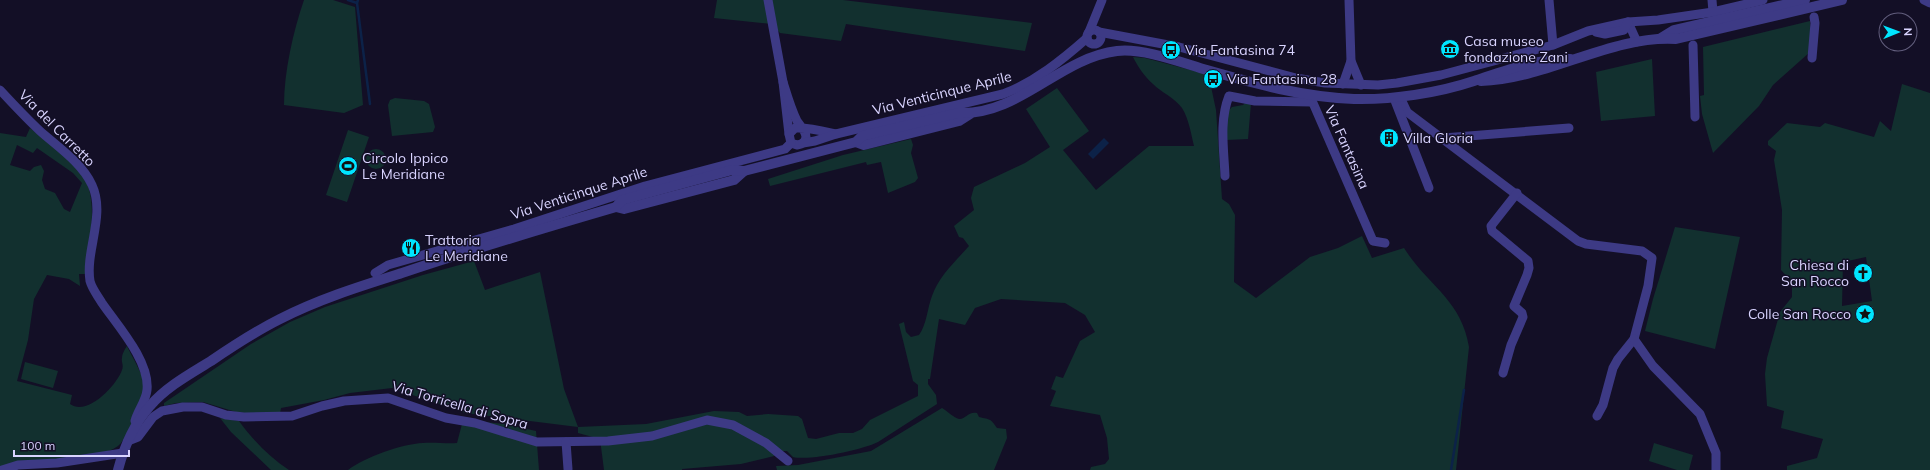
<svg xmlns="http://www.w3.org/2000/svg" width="1930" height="470" font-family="Mulish,sans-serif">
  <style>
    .green { fill: #12302f; fill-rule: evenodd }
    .water { fill: #0c2248 }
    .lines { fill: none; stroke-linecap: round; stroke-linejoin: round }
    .stream { stroke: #0c2248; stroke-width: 2.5 }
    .minor { stroke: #3d3a85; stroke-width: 9 }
    .tertiary { stroke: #3d3a85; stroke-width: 10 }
    .labels { text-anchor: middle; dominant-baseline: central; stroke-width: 3; stroke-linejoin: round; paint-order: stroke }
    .poi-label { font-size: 14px; fill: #d9d4ff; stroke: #130f26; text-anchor: start }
    .street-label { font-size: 14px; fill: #d9d4ff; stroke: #130f26 }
  </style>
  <rect width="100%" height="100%" fill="#130f26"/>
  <g class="green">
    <path d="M304,0H333L355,7L363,105L344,113L284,105C284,72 293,32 304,0Z"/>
    <polygon points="717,0 843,0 1032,23 1025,51 846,24 841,41 780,33 772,24 714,18"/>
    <polygon points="1810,21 1810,52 1773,85 1759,106 1713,153 1702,114 1700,96 1704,95 1703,47"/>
    <path d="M1133,57L1145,58L1202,73L1209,77L1216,110L1222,199L1229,204L1235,215L1234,282L1256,298L1310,257L1338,248L1362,236L1372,258L1404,248C1428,286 1461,299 1469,347L1456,470H1090L1091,467L1105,464L1109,459L1107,438L1100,415L1050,406L1056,391L1051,389L1056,376L1063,378L1080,341L1095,332L1085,315L1065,303L1001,299L975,308L965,325L939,319L930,379H928V384L936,395L937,404L878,442C862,450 810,461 793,457L787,451H780L774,456L741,464L682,469V470H604L600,439L578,433V427L465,413L392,388L350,393L324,400L281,408L280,414H254L236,412L203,402L176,403L164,406V403L251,344L290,322L325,307L423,275L474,261L485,290L540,272L564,389L578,427L646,424L714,411L739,412L747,416L768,414L798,416L802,419L808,438L816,439L839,433H853L862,429L870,420L918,396V385L913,381L899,324L904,322L906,332L911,337L919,335C927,324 927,309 932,296C939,276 955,262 969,246L963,238L959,237L954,226L974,210L971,198L974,187L1025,163L1050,147L1026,109L1057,88L1089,131L1063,150L1096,190L1149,146H1194C1191,134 1189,119 1182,108C1174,97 1162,93 1153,84C1144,76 1138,67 1133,57Z"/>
    <polygon points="1652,59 1655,116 1601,121 1596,72"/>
    <path d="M1902,84L1930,93V470H1787V466L1817,458L1823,439L1781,428L1784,411L1767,406L1765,374L1767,358L1780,312L1792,297V282L1781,270L1782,210L1774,160L1776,151L1768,145V141L1787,123L1820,127L1825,123L1874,137L1880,121L1891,131ZM1866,257L1872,301L1842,306L1843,262Z"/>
    <polygon points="395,98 424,101 429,104 435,127 433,132 392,136 388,105 390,100"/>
    <polygon points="1246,102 1251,103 1248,139 1226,140 1228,111 1232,107 1243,105"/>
    <path d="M30,128C46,141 65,154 79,170C101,194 89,244 86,274H79L80,286L69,279L47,275L34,299L28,340L17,381L72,395L70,404C87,417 117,385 122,370C124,365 121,362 122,358C122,354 125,349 127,346C132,357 143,374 145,386C146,398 129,433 121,443C117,448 109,451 103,453L0,467V133L26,137ZM17,145L33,153L37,148L73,173L82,183L70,212L64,209L55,193L45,189L42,180L44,171L41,165L34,167L30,171L10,165Z"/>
    <polygon points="348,130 369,137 347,202 326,195"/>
    <polygon points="911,139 913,145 911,153 918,178 915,182 888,193 881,162 867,165 866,162 770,186 768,179 843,155"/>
    <circle cx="376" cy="159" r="10"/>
    <polygon points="1675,227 1740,237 1715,349 1645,331 1653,299"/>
    <polygon points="25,362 58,371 53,388 21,379"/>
    <path d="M942,408C947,411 954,418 959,419C965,420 968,411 977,413L979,417C991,420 990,418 997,428L1006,429L1007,438L994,470H777L776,466L798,465L871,451Z"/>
    <path d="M220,418L239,421C253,440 269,457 289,470H271L231,432Z"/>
    <path d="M463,420L505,424L536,431L539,470H348C365,457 402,444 423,443C435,442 446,444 457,443Z"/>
    <polygon points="1654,443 1693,455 1689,470 1677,470 1649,461"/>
  </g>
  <polygon class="water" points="1104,138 1109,143 1093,159 1088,154"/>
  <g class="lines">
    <g class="stream">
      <polyline points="348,0 357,3 358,0"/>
      <polyline points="357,3 370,104"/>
      <polyline points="1451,470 1464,390"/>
    </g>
    <g class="minor">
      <polyline points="768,0 783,82 789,134"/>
      <polyline points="1349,0 1351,61 1361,85"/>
      <polyline points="1549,0 1553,45"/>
      <polyline points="1712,0 1713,12"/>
      <polyline points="1924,0 1930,3"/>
      <polyline points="1628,22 1637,42"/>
      <circle cx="1094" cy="37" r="7"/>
      <polyline points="1089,32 1102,0"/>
      <polyline points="1099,32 1179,47 1296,78 1325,83 1378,85 1397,83 1441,75 1553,45 1588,31 1628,22 1658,20 1713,12 1763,0"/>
      <polyline points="1596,32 1605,34 1624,30 1628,22"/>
      <polyline points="1693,45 1695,117"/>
      <polyline points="1812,58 1815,23 1814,17"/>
      <path d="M783,82C787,95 791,109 797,121C800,125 806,132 806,137C805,143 802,144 797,145L791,143L789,134L795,128C808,127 823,131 836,134"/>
      <polyline points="1343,84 1351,61"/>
      <path d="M0,90C13,104 26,118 40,131C58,147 82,163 92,185C106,215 85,251 90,281C92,289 98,296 102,303C117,325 150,361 147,390C146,401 138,410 135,421"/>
      <polyline points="1310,96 1373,241 1385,243"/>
      <polyline points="1400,97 1407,112 1578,241 1586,244 1642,251 1652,258 1648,286 1634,339 1618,359 1613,368 1603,405 1597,416"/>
      <polyline points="1394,98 1429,188"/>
      <polyline points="1443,138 1569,128"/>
      <path d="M803,143L815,141L836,134L1003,94C1035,82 1062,60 1087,38"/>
      <path d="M1225,176C1224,150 1219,121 1229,96L1255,101L1312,102"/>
      <polyline points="375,273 388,265 514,229 645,186 785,149 791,143"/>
      <polyline points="1634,339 1653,366 1700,414 1716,453 1716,470"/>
      <polyline points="1503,373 1511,345 1523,317 1522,313 1514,306 1527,275 1529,268 1528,261 1492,231 1491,226 1517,193"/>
      <polyline points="128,441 138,437 153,417 162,411 183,407 202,407 226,415 244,417 292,416 322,406 344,401 388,398 446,418 475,423 537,442 608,441 652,436 707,420 733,425 766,443 788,461"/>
      <polyline points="566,442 568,469"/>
      <polyline points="2,470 18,465 57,463 123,453"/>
    </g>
    <g class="tertiary">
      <polyline points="1661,38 1674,30 1805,0"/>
      <path d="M1481,81C1547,79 1611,35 1676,39L1842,0"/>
      <polyline points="856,142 864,145 959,121 970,114"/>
      <polyline points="616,207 624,209 734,180 744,171"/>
      <path d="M118,470C124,447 134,424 150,406C166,387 190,374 211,361C233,346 256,331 280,319C319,299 361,286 402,273C473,249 544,228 616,207L622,200L732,170L744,171L856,142L862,136L958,113C1019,116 1059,58 1117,51C1144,48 1180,62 1207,70C1256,84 1303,97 1354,99C1392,100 1438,93 1474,81C1507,70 1535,59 1570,59"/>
    </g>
  </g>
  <defs>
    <symbol id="museum-disc" viewBox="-11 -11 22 22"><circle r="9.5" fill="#00e5ff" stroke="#130f26"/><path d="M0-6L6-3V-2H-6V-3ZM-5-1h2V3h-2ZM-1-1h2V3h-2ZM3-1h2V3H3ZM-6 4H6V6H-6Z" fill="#111"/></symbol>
    <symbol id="bus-disc" viewBox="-11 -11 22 22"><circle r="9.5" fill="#00e5ff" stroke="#130f26"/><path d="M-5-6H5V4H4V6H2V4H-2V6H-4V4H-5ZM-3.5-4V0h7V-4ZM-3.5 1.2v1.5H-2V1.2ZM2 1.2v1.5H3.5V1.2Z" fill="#111"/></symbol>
    <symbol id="building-disc" viewBox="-11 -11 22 22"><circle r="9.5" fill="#00e5ff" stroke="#130f26"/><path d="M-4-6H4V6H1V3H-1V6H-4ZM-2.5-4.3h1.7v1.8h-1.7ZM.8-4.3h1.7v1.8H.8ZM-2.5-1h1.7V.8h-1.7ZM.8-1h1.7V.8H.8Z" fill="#111"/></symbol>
    <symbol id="stadium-disc" viewBox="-11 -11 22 22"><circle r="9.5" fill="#00e5ff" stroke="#130f26"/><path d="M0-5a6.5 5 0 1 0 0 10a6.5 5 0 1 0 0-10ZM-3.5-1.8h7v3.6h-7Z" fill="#111"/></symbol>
    <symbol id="restaurant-disc" viewBox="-11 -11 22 22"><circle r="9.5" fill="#00e5ff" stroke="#130f26"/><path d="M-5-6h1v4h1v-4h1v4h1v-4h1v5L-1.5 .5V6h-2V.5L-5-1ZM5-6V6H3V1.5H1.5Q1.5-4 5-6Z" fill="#111"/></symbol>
    <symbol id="church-disc" viewBox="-11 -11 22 22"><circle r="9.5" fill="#00e5ff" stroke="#130f26"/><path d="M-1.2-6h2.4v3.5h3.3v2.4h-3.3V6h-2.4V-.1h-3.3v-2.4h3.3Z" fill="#111"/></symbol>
    <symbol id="sight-disc" viewBox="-11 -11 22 22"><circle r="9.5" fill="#00e5ff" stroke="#130f26"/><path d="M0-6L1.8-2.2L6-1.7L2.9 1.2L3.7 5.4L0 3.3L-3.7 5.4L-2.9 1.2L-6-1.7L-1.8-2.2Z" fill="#111"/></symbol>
  </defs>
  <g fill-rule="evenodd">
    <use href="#museum-disc" x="1439" y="38" width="22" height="22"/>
    <use href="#bus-disc" x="1160" y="39" width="22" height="22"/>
    <use href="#bus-disc" x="1202" y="68" width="22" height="22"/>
    <use href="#building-disc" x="1378" y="127" width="22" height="22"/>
    <use href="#stadium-disc" x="337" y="155" width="22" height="22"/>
    <use href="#restaurant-disc" x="400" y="237" width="22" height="22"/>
    <use href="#church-disc" x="1852" y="262" width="22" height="22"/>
    <use href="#sight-disc" x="1854" y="303" width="22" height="22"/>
  </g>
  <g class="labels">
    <g class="poi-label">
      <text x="1464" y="41">Casa museo<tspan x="1464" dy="16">fondazione Zani</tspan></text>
      <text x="1185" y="50">Via Fantasina 74</text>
      <text x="1227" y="79">Via Fantasina 28</text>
      <text x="1403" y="138">Villa Gloria</text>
      <text x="362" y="158">Circolo Ippico<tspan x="362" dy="16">Le Meridiane</tspan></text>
      <text x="425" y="240">Trattoria<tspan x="425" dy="16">Le Meridiane</tspan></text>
      <text x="1849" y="265" text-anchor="end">Chiesa di<tspan x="1849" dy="16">San Rocco</tspan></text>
      <text x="1851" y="314" text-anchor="end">Colle San Rocco</text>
    </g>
    <g class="street-label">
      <text transform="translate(942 93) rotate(-14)">Via Venticinque Aprile</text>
      <text transform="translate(57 128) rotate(45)">Via del Carretto</text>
      <text transform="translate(1347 147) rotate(66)">Via Fantasina</text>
      <text transform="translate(579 193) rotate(-18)">Via Venticinque Aprile</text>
      <text transform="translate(460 405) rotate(16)">Via Torricella di Sopra</text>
    </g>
  </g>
  <g transform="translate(1898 32) rotate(89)"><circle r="19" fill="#130f26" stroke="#625e7d"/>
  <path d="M0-3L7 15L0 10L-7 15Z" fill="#00e5ff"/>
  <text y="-6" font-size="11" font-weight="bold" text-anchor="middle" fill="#d9d4ff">N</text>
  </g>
  <path d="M14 450v6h115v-6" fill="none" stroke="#d9d4ff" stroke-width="2"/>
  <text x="20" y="450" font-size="12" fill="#d9d4ff" stroke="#130f26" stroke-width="3" paint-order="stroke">100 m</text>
</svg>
